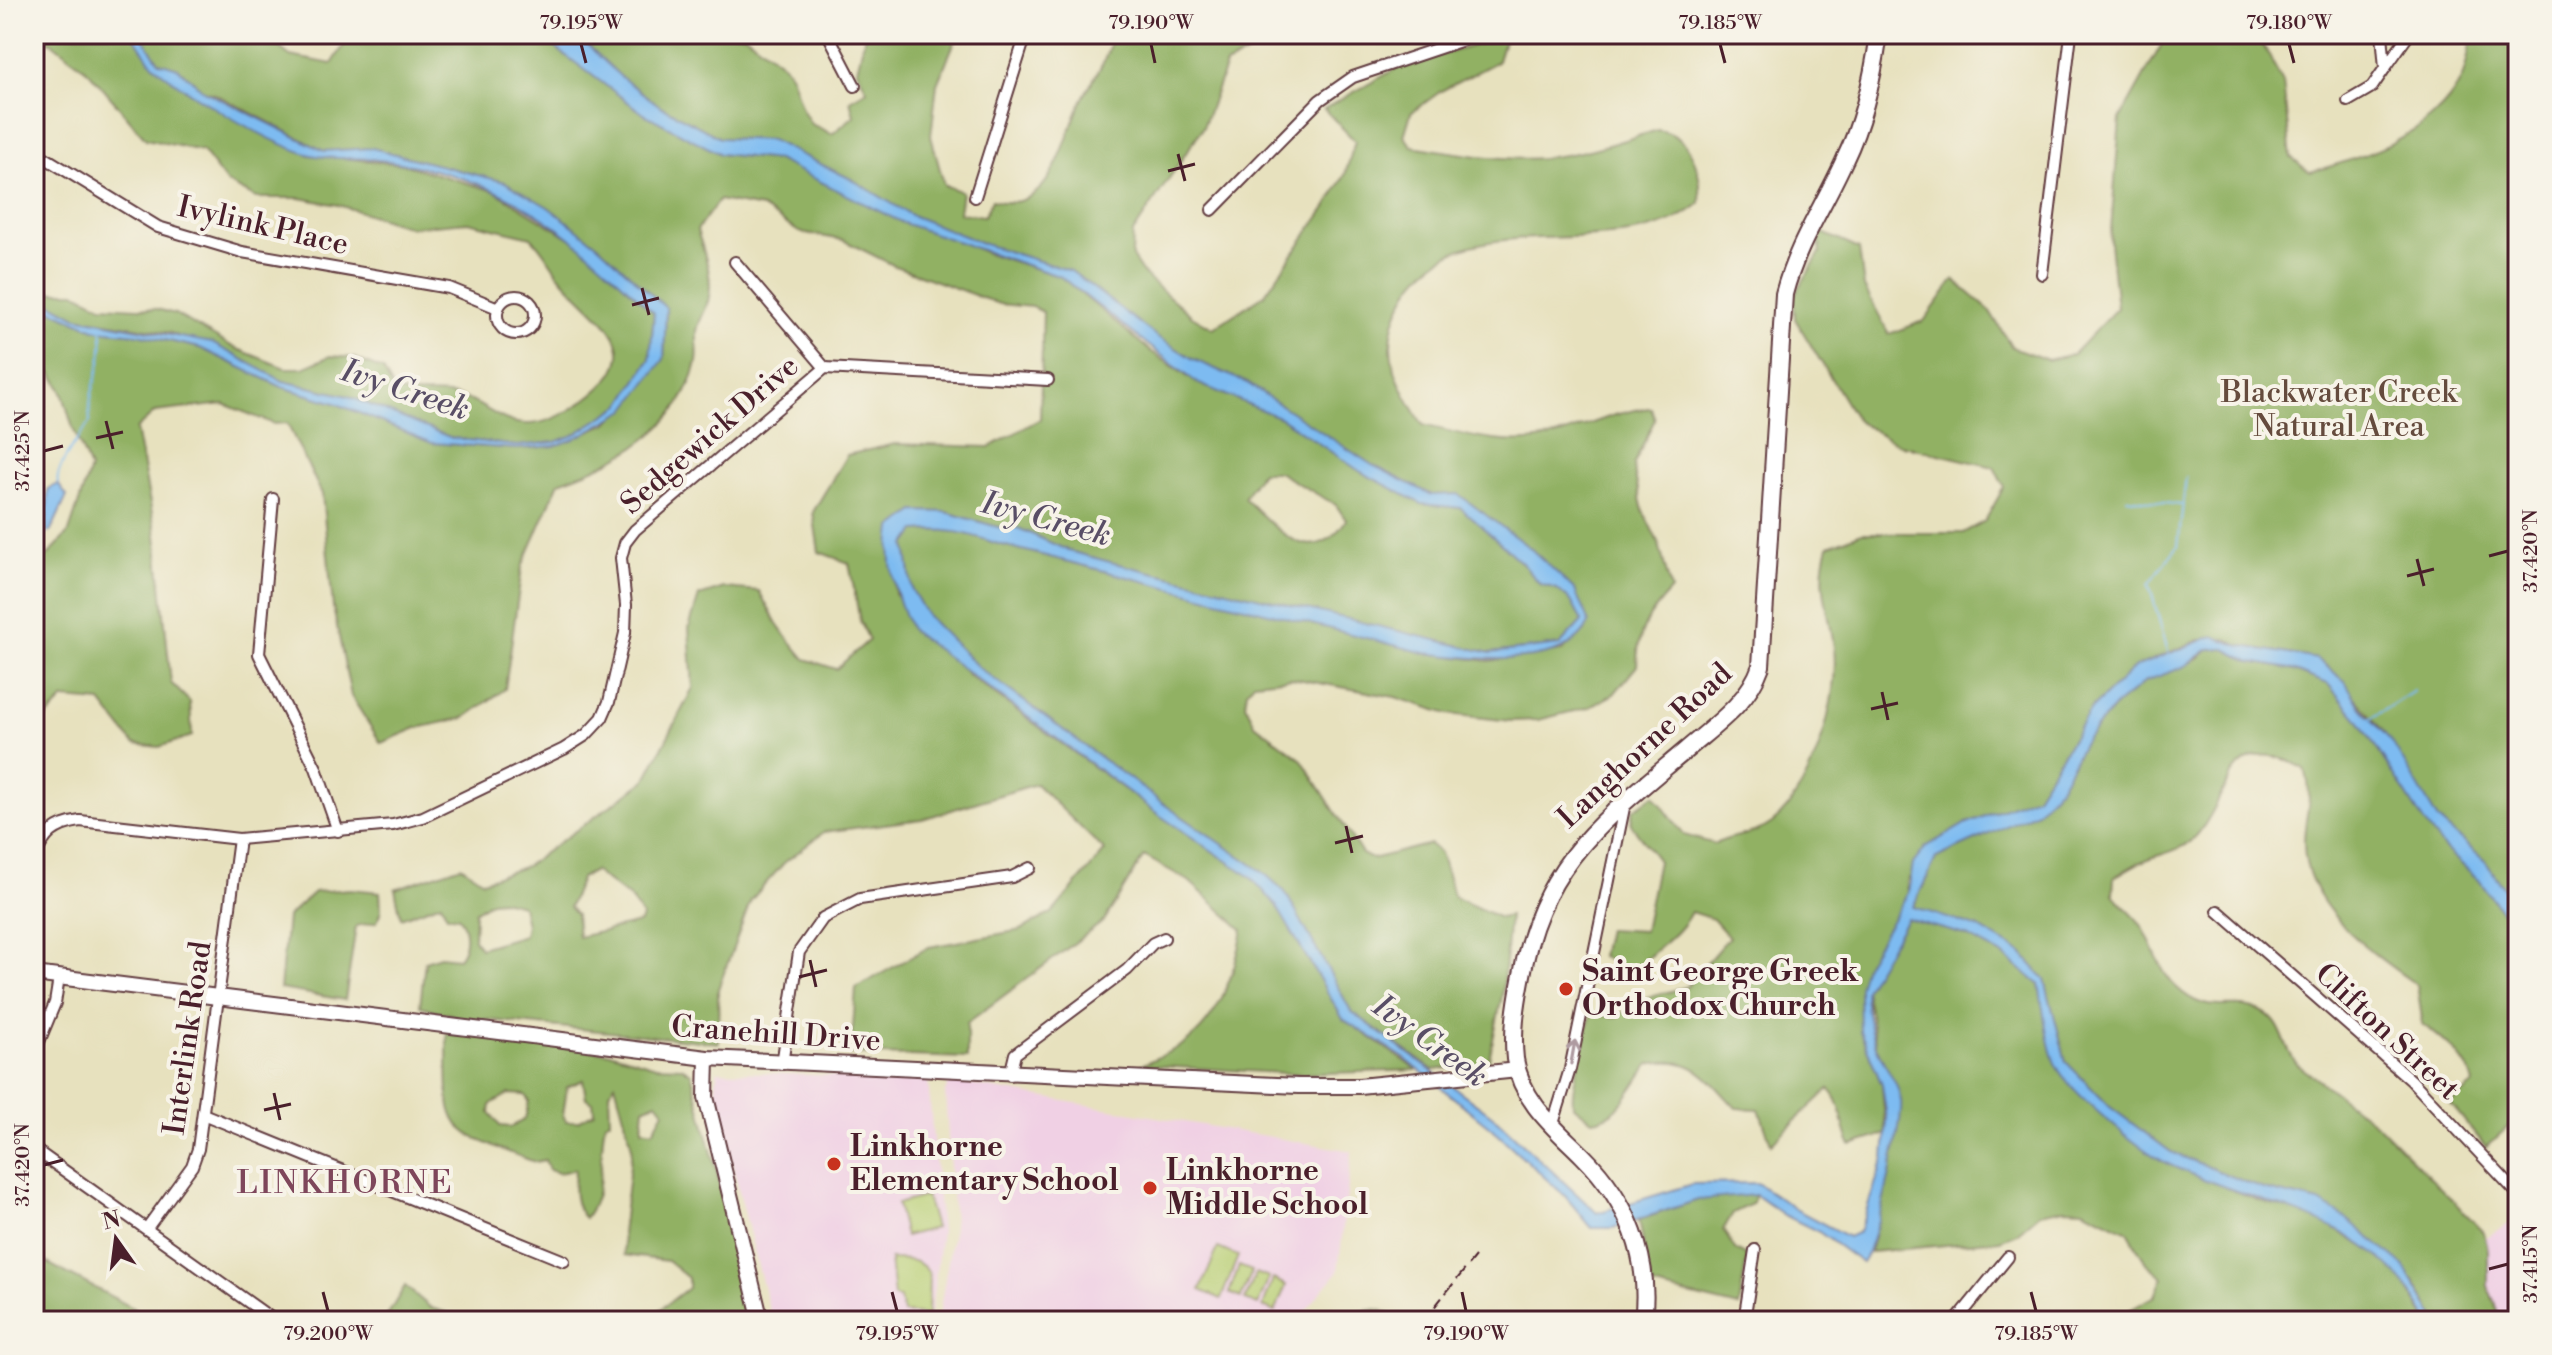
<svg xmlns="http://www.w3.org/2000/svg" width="2552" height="1355" font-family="'Libre Bodoni',serif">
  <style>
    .built { fill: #f0d0e4 }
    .green { fill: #b7ce72; stroke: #80764e; stroke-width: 2 }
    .forest { fill: #91b164; stroke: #6e6848; stroke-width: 2; fill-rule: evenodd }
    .water { fill: #7dbbf1; stroke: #646d8e; stroke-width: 2 }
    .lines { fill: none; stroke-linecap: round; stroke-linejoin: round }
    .stream { stroke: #7dbbf1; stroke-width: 2 }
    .street-casing { stroke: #623c41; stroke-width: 14 }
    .secondary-casing { stroke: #623c41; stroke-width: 18 }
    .primary-casing { stroke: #623c41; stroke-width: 20 }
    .street { stroke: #fff; stroke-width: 10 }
    .secondary { stroke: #fff; stroke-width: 14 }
    .primary { stroke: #fff; stroke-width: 16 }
    .rail { stroke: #4a1f2b; stroke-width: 2; stroke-dasharray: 12 6; stroke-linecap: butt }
    .oneway { stroke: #ae9aa0 }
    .ticks { fill: none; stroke: #4a1f2b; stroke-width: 3 }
    .poi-dot { fill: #c8321e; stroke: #f7f3e8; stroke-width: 3 }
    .labels { text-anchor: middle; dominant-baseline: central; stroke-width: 8; stroke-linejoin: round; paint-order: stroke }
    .street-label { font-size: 30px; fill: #4a1f2b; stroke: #f7f3e8 }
    .park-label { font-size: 30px; fill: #654b3d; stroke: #f7f3e8 }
    .poi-label { font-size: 30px; font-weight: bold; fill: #4a1f2b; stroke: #f7f3e8; text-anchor: start }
    .water-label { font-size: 32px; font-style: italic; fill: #594e66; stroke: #f7f3e8 }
    .neighbourhood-label { font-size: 32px; letter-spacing: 2px; fill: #7e465b; stroke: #f7f3e8 }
    .neatline { fill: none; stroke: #4a1f2b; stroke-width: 3 }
    .ticks-label { font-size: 20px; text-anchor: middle; fill: #4a1f2b }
  </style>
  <rect width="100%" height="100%" fill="#f7f3e8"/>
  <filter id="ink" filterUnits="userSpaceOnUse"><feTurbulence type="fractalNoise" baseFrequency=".0125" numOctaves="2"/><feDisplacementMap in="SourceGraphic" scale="16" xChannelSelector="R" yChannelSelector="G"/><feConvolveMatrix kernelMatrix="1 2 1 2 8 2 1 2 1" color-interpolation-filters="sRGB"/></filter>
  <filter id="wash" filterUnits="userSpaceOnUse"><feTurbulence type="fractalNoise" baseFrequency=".006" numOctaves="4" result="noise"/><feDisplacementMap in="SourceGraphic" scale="32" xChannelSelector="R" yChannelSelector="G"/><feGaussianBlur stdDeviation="1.8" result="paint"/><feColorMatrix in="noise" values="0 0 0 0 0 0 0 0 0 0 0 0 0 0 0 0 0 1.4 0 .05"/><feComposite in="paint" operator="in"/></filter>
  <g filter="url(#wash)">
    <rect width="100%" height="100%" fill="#e7e1be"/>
    <g class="built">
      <polygon points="717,1071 928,1080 941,1232 930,1321 772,1321 715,1096"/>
      <polygon points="950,1081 1352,1151 1338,1272 1297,1321 938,1321 954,1225 945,1092"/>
      <polygon points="2518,1218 2518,1321 2501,1321 2488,1286 2485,1238"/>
    </g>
    <g class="green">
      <polygon points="926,1196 935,1228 905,1236 897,1204"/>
      <polygon points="1218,1248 1238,1256 1221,1299 1200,1290"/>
      <path d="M890,1259C907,1260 919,1258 929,1273L928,1315L903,1313L900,1298L894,1297Z"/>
      <polygon points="1239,1266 1252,1271 1241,1298 1229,1293"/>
      <polygon points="1256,1273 1269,1278 1258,1305 1245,1300"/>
      <polygon points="1273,1279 1286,1285 1275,1312 1263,1307"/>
    </g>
    <g class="forest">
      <path d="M132,34L154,65L200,98L309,155L402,164L494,191L583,246L654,313L650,359L621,405L572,436L555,442L517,446L452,438L348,396L283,381L171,333L76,317L34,294V282L46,292H75L102,306L157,309L175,314L235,348L285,368H303L330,356L354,358L383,370L394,390C414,398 440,391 461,397C480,402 498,420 517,423C542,428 565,414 585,400C658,347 597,321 560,276C550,263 543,249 531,237L468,222L410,227L338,205L300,198H256L226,182L202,151L146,139L89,72L51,42L34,35Z"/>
      <path d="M140,34H263L290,56L332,64L351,34H537L644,114L720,154L777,160L984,252L1061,277L1149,350L1197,383L1281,418L1361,472L1422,504L1461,508L1522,563L1540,584L1557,589L1571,600L1582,621L1560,645L1490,653L1110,562L1069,551L1018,528H1001L946,512L915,511L892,528L895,594L968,675L1162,817L1251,877L1276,905L1343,1019L1418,1070L1300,1074L1141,1065C1155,1058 1172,1052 1185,1043C1220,1019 1236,969 1243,930L1189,881L1144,856L1104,921L967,1023V1058L851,1054L856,988L929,947L1021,930L1052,913L1105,851L1036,784L922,819L824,832L784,863L751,900L718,989L719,1043L459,1017L420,1006L425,961L440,956L458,958C468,946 467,929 459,917L447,915L441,903L401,918L395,889L461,866L483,881L526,866L645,781L693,688L689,628L699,596L724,588L759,591L780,629L805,659L836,669L869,640L860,621L849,563L819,552L813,512L847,455L895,444L990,447L1040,419L1043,312L1032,307L999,304L895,266L843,240L799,232L762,208L719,200L697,230C703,250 713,275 709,296C708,308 699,319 697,331C696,341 699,352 697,362C682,430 618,462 559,482L522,567L505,689L464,718L417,728L381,743L351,696L333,607L322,494L287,423L274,424L224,404L155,412L136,429L156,535L171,683L190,702L192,736L159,747L134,744L101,702L64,699L34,730V571L69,532L90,469C84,453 76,438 71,422C63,396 61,374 34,360V303L97,330L138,334L200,348L282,387L335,403L432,443L517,449L554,446L608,423L664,359L666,308L598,245L548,207L505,182L372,148L324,151L215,94L204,91L178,68L159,62ZM1261,472H1278L1336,505L1346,520C1311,574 1276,527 1244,498ZM594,871L631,899L642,916L640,923L578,937L576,915L569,907L581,878ZM502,900L522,905L526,925L524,935L480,948L474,939L475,912L491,901Z"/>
      <path d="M576,34H744L784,65L791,75L802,109L811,124L832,134L854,116L850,100L867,90L857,70L865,34H958L937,84L931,136L944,185L962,192L959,213L984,216L992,200C1055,217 1063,136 1084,96C1094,76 1110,58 1111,34H1282L1226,65L1203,127L1133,233L1132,257L1144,275L1192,316L1213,328L1264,295L1327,206L1345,175L1355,141L1324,109L1401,66L1505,37L1498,61L1441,91L1411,113L1404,136L1412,146C1455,153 1499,161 1542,158C1582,155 1620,141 1658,130C1693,135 1702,173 1700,203C1616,276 1459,190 1403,301C1377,350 1397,382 1423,425C1462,434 1504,447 1544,439C1580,431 1614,410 1651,408L1655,419L1634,464L1635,476L1643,511L1659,544L1671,590C1648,615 1637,631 1637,666L1614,694L1590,707L1538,720L1511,721L1448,714L1395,697L1292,678L1254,682L1247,691L1245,704L1255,724L1302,760L1362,854L1372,859L1430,844L1440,853L1454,897L1500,918L1509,916L1502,996L1488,1064L1433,1070L1351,1011L1285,892L1263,872L1168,807L979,668L927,616L912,590L906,545L916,531C945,528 968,533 995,543L1425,653L1489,661L1562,651L1585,631L1575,590L1530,548L1458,494L1432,495L1372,465L1247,383L1195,360L1156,336L1071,271L984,244L911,215L851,179L771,140L720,138L660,106L621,77Z"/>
      <path d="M2183,34H2257L2283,82L2291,158L2310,172C2363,158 2433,135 2460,82C2467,68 2469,49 2472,34H2518V908L2485,861L2438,820L2383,731L2333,671L2317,659L2237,645L2227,639L2199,640L2135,667L2091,709L2036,796L1965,824L1926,847L1907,882L1908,893L1898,913L1865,965L1860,1031L1882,1085L1886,1134L1851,1145C1840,1127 1845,1104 1829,1089L1771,1144L1759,1109L1736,1108C1707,1078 1695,1054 1649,1064C1634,1084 1619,1119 1592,1120L1573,1105C1570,1087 1586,1036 1591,1014L1616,1017L1642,999L1686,987L1729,937L1713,919L1691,912C1678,937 1657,946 1639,967L1620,966L1601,956L1607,929L1644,931L1658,861L1631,824L1633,810L1654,795L1684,835L1715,844C1734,834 1755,836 1772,823C1813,790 1840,699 1834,648C1830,610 1816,585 1828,546L1862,533H1963L1985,521L2004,487L1994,467L1900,445L1857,421L1795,319L1794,296L1820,253L1819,231L1859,249L1864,287L1889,334L1924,321L1954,280L1989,310L2012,347L2048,360L2073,354L2117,308L2110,243L2120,119L2163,42Z"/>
      <path d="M2224,648L2251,662L2290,669L2328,684L2358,719L2425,824L2443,847L2479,880L2518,934V1126H2509L2486,1147L2450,1103L2474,1084C2466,1056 2445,1042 2423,1024L2417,985C2370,952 2303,906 2304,841C2305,811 2314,801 2305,769C2227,725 2231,798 2196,836C2181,852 2160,853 2141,862C2132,866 2123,872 2114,877L2113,894C2121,905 2135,915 2142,926C2154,946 2158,969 2175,986C2211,1021 2231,996 2261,1011C2286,1023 2282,1049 2298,1065L2378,1125L2484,1232L2488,1250V1286L2501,1321H2437L2415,1282L2319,1202L2263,1189L2171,1152L2110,1107L2066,1062L2045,980L2022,953L1979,928L1913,908L1936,858L2037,812L2061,785L2085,740L2115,706L2146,681L2198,659L2209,649Z"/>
      <polygon points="350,889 380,892 381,910 377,922 356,926 345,1000 280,989 287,917 314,892"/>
      <polygon points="1907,919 1965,935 2001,954 2039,984 2056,1066 2164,1162 2257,1200 2310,1215 2365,1247 2396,1269 2428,1321 2110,1321 2155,1296 2163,1277 2146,1263 2128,1231 2083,1209 2064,1208 2040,1213 2017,1233 2000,1240 1870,1252 1891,1169 1901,1101 1876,1046 1865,989"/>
      <path d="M447,1033L613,1053L656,1066L682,1067L691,1073L756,1321H645L688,1288V1278L667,1261L624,1255L622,1234L632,1147L615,1083L609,1092L610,1120L605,1123C598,1157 607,1189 585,1218C572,1206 574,1186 575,1169L559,1173L549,1170L545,1160L535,1162C440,1127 448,1133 447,1033ZM583,1080L586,1098L593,1102L594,1112L578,1121H566L563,1115L567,1087ZM509,1094L525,1095L529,1101L525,1119L511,1127L500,1126L490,1113L491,1104ZM657,1102L664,1111L653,1131L642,1129L644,1108Z"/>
      <polygon points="1731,1195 1756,1195 1752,1204 1733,1213 1723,1230 1735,1249 1747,1256 1739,1307 1651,1286 1639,1220 1698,1200"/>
      <polygon points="34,1256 156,1320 156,1321 34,1321"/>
      <polygon points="405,1286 431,1308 474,1321 384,1321"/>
      <polygon points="1377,1309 1388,1313 1395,1321 1345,1321 1360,1312"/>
    </g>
    <g class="water">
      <path d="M132,34H140L159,62L178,68L204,91L324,151L372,148L505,182L548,207L598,245L666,308L664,359L626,410L572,440L554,446L517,449L432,443L335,403L282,387L200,348L138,334L97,330L34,303V294L76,317L212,343L283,381L348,396L452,438L517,446L555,442L572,436L621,405L650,359L654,313C605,266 557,220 495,191C460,175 416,164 378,160C356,157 333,160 311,155C274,146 181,91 153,64C145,55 139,44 132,34Z"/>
      <path d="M537,34H576L621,77L660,106L720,138L771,140L851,179L911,215L984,244L1071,271L1156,336L1195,360L1247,383L1372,465L1432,495L1458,494L1530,548L1557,573L1575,590L1589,623C1567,673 1469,658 1425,653L995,543C968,533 945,528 916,531L906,545L912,590L927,616L979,668L1168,807L1263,872L1285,892L1351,1011L1493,1116L1597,1213L1693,1184L1757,1183L1797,1210L1848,1237L1859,1232L1884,1158L1887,1119L1882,1085L1860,1031L1859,987L1865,965L1908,893L1913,864L1926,847L1965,824L2036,796L2091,709L2135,667L2213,636L2237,645L2317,659L2345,681L2361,708L2392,742L2438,820L2485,861L2518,908V934L2479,880L2443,847L2425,824L2358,719L2328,684L2290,669L2251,662L2224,648L2209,649L2184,667L2146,681L2115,706L2085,740L2061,785L2037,812L1936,858L1913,907L1979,928L2022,953L2045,980L2066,1062L2110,1107L2171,1152L2263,1189L2319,1202L2346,1218L2403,1265L2437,1321H2428C2425,1312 2418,1304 2413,1295C2357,1212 2250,1205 2166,1163C2138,1148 2072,1094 2057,1067C2047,1050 2043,1005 2039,984L2001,954L1965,935L1907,919L1865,989C1865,1007 1869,1027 1875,1044C1882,1064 1898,1080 1901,1101C1904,1124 1875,1246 1862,1263L1819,1232L1784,1215L1756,1195L1698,1200L1613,1228H1592L1565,1196L1490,1127L1404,1058L1343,1019L1276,905L1251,877L1162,817L911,630C896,597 886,565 892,528L915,511L946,512L1001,528H1018L1069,551L1110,562L1490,653L1560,645L1582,621L1571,601L1557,589L1540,584L1522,563L1461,508L1422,504L1361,472L1281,418L1197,383L1061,277L903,223L777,160L720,154L644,114Z"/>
      <polygon points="58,484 67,496 51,531 46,532 48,489"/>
    </g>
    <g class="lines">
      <g class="stream">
        <path d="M58,484C54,468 80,436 90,422C86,387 108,364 101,329"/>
        <polyline points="2127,498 2181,505"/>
        <polyline points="34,580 45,568 37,558 36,542 47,532"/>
        <polyline points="2169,655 2149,584 2178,546 2186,477"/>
        <polyline points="2368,720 2414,691"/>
      </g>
    </g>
  </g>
  <g filter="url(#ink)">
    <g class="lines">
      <defs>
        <g id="street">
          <polyline points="828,34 855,86"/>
          <polyline points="2385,68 2409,34"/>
          <polyline points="2348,101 2372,87 2385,68 2382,34"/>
          <polyline points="34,151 158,227 242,252 449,288 498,308"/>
          <polyline points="975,197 1026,34"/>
          <polyline points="1212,210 1320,100 1353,77 1481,34"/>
          <polyline points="735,262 825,368"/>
          <polyline points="2042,274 2071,34"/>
          <circle cx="516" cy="315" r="19"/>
          <polyline points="273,499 259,654 316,768 338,831"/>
          <path d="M34,858C45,834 54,825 80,821L239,839L393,825L423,817L564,749L586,735L602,718L609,702L625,633L626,605L621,558L625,543L635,530L825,368L1048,380"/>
          <polyline points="2218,911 2411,1080 2518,1194"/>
          <polyline points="34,1054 55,1003 59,978"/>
          <polyline points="782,1064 799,952 823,918 860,899 1012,877 1030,868"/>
          <polyline points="1010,1075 1015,1054 1127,970 1153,943 1164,938"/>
          <polyline points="203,1114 564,1261"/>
          <polyline points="1552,1127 1570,1069 1625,803"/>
          <polyline points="34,1149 275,1321"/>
          <polyline points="147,1228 192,1166 198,1149 239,839"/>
          <polyline points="1744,1321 1755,1250"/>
          <polyline points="1956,1321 2008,1257"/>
        </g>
        <g id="secondary">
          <polyline points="34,974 707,1058 1298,1086 1359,1086 1518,1070"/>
          <polyline points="707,1058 706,1097 761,1321"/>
        </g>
        <path id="primary" d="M1643,1321C1651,1258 1628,1201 1583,1156C1555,1128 1521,1101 1515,1059C1512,1032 1516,1006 1521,980C1541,863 1601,822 1686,750C1715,725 1748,703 1761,666L1784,294C1797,244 1824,206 1845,159C1864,120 1873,77 1879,34"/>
      </defs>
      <use href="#street" class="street-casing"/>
      <use href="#secondary" class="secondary-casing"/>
      <use href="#primary" class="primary-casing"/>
      <use href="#street" class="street"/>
      <use href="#secondary" class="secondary"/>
      <use href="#primary" class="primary"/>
      <polyline class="rail" points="1423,1321 1475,1257"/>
    </g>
    <defs><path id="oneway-shaft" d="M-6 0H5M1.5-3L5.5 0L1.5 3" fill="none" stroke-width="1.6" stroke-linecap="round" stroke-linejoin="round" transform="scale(2)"/></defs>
    <use class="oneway" href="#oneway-shaft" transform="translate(1573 1052) rotate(-80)"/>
  </g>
  <path class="ticks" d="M581,44L586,63M1151,44L1155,63M1720,44L1725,63M2289,44L2294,63M1178,154L1185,181M1168,171L1195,164M642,288L649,315M632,305L659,298M106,421L113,449M96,438L123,432M44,451L63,446M2489,556L2508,551M2417,559L2424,586M2407,576L2434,569M1882,692L1888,720M1871,709L1898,703M1346,826L1352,853M1335,843L1363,836M810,960L816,987M799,977L827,970M274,1093L280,1120M264,1110L291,1104M44,1165L63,1160M2489,1269L2508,1264M323,1292L328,1311M892,1292L897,1311M1462,1292L1466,1311M2031,1292L2036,1311"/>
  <g class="poi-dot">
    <circle cx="1566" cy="989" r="8"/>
    <circle cx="834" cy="1164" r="8"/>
    <circle cx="1150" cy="1188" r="8"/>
  </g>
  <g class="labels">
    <g class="street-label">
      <text transform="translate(263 226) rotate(13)">Ivylink Place</text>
      <text transform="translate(710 435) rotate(-41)">Sedgewick Drive</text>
      <text transform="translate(1645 746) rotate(-43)">Langhorne Road</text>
      <text transform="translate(2387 1032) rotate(43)">Clifton Street</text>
      <text transform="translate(776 1034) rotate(4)">Cranehill Drive</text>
      <text transform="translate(188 1038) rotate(-82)">Interlink Road</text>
    </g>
    <g class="park-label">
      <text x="2339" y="393">Blackwater Creek<tspan x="2339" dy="34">Natural Area</tspan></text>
    </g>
    <g class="poi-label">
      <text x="1582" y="972">Saint George Greek<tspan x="1582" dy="34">Orthodox Church</tspan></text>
      <text x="850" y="1147">Linkhorne<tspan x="850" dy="34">Elementary School</tspan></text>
      <text x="1166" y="1171">Linkhorne<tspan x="1166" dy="34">Middle School</tspan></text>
    </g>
    <g class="water-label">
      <text transform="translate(405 390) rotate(18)">Ivy Creek</text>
      <text transform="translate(1046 519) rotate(15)">Ivy Creek</text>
      <text transform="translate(1430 1041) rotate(36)">Ivy Creek</text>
    </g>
    <g class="neighbourhood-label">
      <text x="345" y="1183">LINKHORNE</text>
    </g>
  </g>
  <rect width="2552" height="1355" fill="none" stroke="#f7f3e8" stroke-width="88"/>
  <g transform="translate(116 1239) rotate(346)" stroke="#f7f3e8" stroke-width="6" paint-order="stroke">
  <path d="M0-6L14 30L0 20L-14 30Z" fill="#4a1f2b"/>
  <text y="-12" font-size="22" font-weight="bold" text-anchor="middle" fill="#4a1f2b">N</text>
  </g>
  <rect x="44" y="44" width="2464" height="1267" class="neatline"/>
  <g class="ticks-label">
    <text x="581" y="29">79.195°W</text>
    <text x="1151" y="29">79.190°W</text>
    <text x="1720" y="29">79.185°W</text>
    <text x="2289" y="29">79.180°W</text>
    <text transform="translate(22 451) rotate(-90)" y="7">37.425°N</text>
    <text transform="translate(2530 551) rotate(-90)" y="7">37.420°N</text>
    <text transform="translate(22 1165) rotate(-90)" y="7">37.420°N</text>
    <text transform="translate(2530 1264) rotate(-90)" y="7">37.415°N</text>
    <text x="328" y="1340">79.200°W</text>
    <text x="897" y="1340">79.195°W</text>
    <text x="1466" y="1340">79.190°W</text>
    <text x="2036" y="1340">79.185°W</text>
  </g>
</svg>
